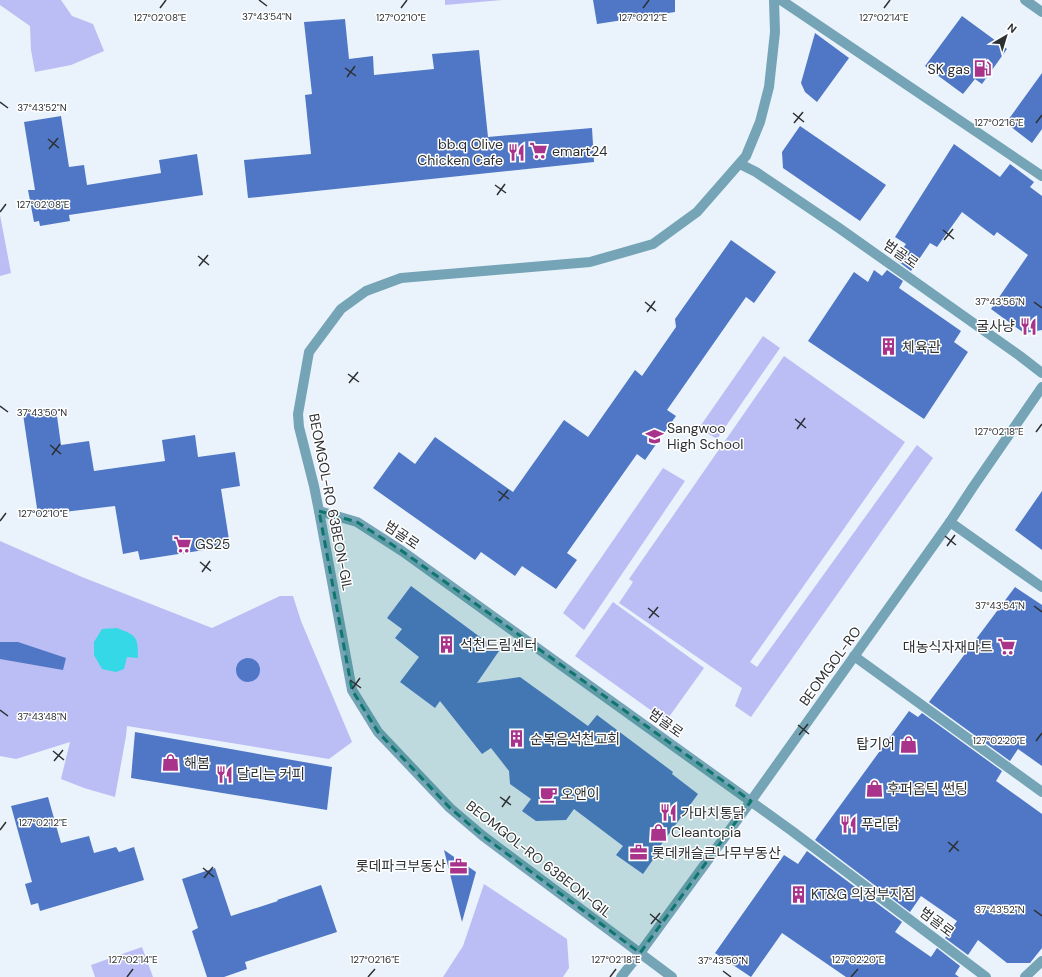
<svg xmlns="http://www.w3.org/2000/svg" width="1042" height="977" font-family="'DM Sans','Noto Sans KR',sans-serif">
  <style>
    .green { fill: #babef4 }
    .water { fill: #34d8e7 }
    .building { fill: #4f77c5 }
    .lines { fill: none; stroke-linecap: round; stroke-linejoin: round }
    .minor { stroke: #74a4b6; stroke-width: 10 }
    .tertiary { stroke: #74a4b6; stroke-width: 10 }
    .marked { fill: #0f766e; fill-opacity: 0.2; stroke: #0f766e; stroke-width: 3; stroke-dasharray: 8 5; stroke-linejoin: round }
    .ticks { fill: none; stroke: #2d3033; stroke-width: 1.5 }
    .labels { text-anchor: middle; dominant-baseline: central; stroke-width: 3; stroke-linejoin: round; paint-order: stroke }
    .poi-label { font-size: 14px; fill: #2d3033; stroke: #fff; text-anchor: start }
    .street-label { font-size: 14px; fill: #2d3033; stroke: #fff }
    .ticks-label { font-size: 10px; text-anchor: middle; fill: #2d3033; stroke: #fff; stroke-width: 3; stroke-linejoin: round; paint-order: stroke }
  </style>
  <rect width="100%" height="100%" fill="#eaf3fb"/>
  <g class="green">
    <polygon points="0,0 61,0 72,16 93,24 104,51 71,65 35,72 31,50 30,26 0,5"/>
    <polygon points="445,0 502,0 445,5"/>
    <polygon points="0,215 11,273 0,276"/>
    <polygon points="763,336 780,348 717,439 699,428"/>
    <polygon points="784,356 905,442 750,662 757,667 917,445 933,458 751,717 735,706 742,688 619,603 633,582 629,579"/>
    <polygon points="663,468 685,481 584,630 563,613"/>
    <polygon points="0,541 82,577 212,628 280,596 293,596 301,621 352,742 329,759 127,726 126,736 115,797 84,788 61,779 70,742 16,759 0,756"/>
    <polygon points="613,602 704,668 666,721 575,656"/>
    <polygon points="484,884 567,939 569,968 563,977 443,977 463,946"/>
    <polygon points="142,947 153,977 95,977 91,965"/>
  </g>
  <path class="water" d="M117,628C137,636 138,636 138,658L127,657L124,669L116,672L102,669L94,655V642L102,629Z"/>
  <g class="building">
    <polygon points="593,0 675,0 675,12 597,24"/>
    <polygon points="962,16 1007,49 982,84 975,79 963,94 925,66"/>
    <polygon points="345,19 349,59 373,56 374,75 434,69 432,54 479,50 488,137 592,128 594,162 248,198 244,160 311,154 305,95 312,94 304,22"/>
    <polygon points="815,33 849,58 817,102 805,92 801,83"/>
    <polygon points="1042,73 1042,129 1032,143 1006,123"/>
    <polygon points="61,116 69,167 84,165 87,185 161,173 159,160 197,154 203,195 69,215 70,221 40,226 39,221 34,222 28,190 35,190 24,122"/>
    <polygon points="800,126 886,185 860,221 783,168 782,152"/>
    <polygon points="954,144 1000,177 1010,164 1034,182 1030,187 1042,196 1042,330 1024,333 991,309 1028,255 997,232 994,236 962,212 937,247 930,243 911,271 895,259 906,244 895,237"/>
    <polygon points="731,240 776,272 754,303 746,297 667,410 676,416 645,460 637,454 567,553 577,560 556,589 522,566 515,576 481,552 475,560 373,488 399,452 415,464 435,437 513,492 564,420 588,437 635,370 642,376 676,327 675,319"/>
    <polygon points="874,270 882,276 887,270 903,281 899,288 961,331 954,342 968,352 924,419 808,341 854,272 868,282"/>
    <polygon points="56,409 61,445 89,441 94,471 165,461 162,440 195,435 198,457 235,452 240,486 221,489 230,546 140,560 138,551 123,554 115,506 38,515 23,414"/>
    <polygon points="1042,491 1042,550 1015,530"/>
    <polygon points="411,586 499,651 477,683 520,677 588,726 597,715 673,772 672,774 698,794 655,853 657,854 643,874 616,855 623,846 574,809 566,820 536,821 522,811 531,799 510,784 509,771 491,748 482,754 440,701 435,708 400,682 419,657 395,638 402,629 387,618"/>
    <polygon points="1015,587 1042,605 1042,766 1018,749 1010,761 929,702"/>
    <polygon points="0,642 18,642 66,658 63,670 0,659"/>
    <circle cx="248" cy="670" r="12"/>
    <polygon points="909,711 918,717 922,713 1002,771 996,781 1042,814 1042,948 1030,963 1007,963 978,940 968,955 945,938 957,921 921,896 910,912 815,840"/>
    <polygon points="135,732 332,767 327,810 131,778"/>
    <polygon points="48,797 61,843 89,836 94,853 116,847 119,852 134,847 144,880 40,911 38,903 31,905 25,884 32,882 11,806"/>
    <polygon points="444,850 476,872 462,922"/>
    <polygon points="807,851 902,922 895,932 931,957 937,948 960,966 955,974 959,977 846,977 782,933 751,977 715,953 784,855 798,864"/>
    <polygon points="215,868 231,916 278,901 277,900 321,885 337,932 245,962 247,969 224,977 207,977 192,931 198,928 182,879"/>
  </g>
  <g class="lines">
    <g class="minor">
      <polyline points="781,0 1042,176"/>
      <polyline points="740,164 756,172 839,228 1020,356 1042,373"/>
      <polyline points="319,511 357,522 402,551 792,831 986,977"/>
      <polyline points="950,522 1042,587"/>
      <polyline points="854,656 1042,792"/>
      <polyline points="621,977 640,953 751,801 950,522 973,487 1042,387"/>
      <polyline points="672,977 483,836 450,808 378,732 352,690 319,511 314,486 299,427 298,414 309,352 341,309 366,291 401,278 590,262 653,244 697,212 746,156 760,122 769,87 775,32 774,0"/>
      <polyline points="1025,977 1042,961"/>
    </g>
    <polyline class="tertiary" points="1025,0 1042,12"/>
  </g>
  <path class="marked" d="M319,511L357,522L402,551L751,801L640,953L483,836L450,808L378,732L352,690Z"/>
  <path class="ticks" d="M259,0L267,6M160,8L166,0M401,8L407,0M643,8L649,0M884,8L890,0M345,68L356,76M347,77L355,66M0,102L8,108M793,113L804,122M794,123L803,112M1036,123L1042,115M48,139L59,148M49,149L58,138M495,185L506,193M497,195L505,184M0,212L6,204M943,230L954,239M944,240L953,229M198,256L209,265M199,266L208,255M645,302L656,311M1034,302L1042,308M647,312L655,301M348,374L359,382M349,383L358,372M0,406L8,412M795,419L806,428M797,429L805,418M1036,432L1042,424M50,445L61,454M52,455L60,444M498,491L509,499M499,501L508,490M0,521L6,513M945,536L956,545M947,546L955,535M200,562L211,571M202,572L210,561M1034,606L1042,612M648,608L659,617M649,618L658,607M350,680L361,688M352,689L360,678M0,710L8,716M798,725L809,734M799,735L808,724M1036,741L1042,733M53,751L64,760M54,761L63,750M500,797L511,805M502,807L510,796M0,830L6,822M948,842L959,851M949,852L958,841M203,868L214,877M204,878L213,867M1034,910L1042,916M650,914L661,923M651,924L660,913M723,971L731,977M127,977L133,969M368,977L375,969M610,977L616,969M851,977L858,969"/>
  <defs>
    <symbol id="fuel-bare" viewBox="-9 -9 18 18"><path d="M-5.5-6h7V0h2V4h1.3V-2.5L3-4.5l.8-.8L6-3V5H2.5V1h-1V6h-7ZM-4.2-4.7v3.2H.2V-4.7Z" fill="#a9338b" stroke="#fff" stroke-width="2.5" paint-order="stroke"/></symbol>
    <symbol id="supermarket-bare" viewBox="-9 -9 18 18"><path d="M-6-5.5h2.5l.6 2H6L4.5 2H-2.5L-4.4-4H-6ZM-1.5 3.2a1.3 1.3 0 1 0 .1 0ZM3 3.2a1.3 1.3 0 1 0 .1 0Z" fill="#a9338b" stroke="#fff" stroke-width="2.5" paint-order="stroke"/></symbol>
    <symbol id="restaurant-bare" viewBox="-9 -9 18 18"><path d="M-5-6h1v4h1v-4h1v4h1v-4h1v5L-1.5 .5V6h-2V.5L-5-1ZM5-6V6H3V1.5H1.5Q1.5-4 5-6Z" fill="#a9338b" stroke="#fff" stroke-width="2.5" paint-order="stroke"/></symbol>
    <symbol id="building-bare" viewBox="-9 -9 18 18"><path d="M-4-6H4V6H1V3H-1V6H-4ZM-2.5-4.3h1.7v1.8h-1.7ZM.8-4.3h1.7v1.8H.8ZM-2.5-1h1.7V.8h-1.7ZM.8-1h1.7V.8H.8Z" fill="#a9338b" stroke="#fff" stroke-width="2.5" paint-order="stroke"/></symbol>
    <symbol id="school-bare" viewBox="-9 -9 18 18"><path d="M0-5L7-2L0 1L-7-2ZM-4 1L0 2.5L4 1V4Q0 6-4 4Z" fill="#a9338b" stroke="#fff" stroke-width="2.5" paint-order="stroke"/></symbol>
    <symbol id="shop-bare" viewBox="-9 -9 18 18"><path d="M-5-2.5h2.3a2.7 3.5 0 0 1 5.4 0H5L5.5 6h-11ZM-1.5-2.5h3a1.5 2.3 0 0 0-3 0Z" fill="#a9338b" stroke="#fff" stroke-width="2.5" paint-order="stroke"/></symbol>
    <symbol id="cafe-bare" viewBox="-9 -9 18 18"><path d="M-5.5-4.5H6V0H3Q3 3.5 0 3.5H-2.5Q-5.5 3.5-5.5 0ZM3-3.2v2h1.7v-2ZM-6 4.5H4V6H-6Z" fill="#a9338b" stroke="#fff" stroke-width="2.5" paint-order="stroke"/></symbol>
    <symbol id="office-bare" viewBox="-9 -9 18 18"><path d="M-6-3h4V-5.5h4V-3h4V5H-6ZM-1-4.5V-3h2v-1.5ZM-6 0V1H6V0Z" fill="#a9338b" stroke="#fff" stroke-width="2.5" paint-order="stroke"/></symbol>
  </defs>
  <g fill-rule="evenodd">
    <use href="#fuel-bare" x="970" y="56" width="25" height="25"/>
    <use href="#supermarket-bare" x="526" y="138" width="25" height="25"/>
    <use href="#restaurant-bare" x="504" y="140" width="25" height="25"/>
    <use href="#restaurant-bare" x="1016" y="314" width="25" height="25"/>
    <use href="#building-bare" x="876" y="334" width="25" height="25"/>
    <use href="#school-bare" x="642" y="424" width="25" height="25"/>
    <use href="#supermarket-bare" x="170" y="532" width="25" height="25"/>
    <use href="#building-bare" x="434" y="632" width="25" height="25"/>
    <use href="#supermarket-bare" x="994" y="634" width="25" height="25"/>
    <use href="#building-bare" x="504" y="726" width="25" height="25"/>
    <use href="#shop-bare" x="896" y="732" width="25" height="25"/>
    <use href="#shop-bare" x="158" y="750" width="25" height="25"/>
    <use href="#restaurant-bare" x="212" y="762" width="25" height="25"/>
    <use href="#shop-bare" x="862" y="776" width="25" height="25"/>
    <use href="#cafe-bare" x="536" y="782" width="25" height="25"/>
    <use href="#restaurant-bare" x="656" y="800" width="25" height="25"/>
    <use href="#restaurant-bare" x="836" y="812" width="25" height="25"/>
    <use href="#shop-bare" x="646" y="820" width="25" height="25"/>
    <use href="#office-bare" x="626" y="840" width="25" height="25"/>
    <use href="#office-bare" x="446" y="854" width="25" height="25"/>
    <use href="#building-bare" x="786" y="882" width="25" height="25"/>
  </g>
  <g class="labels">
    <g class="poi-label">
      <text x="970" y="69" text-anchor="end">SK gas</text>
      <text x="503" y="144" text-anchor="end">bb.q Olive<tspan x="503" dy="16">Chicken Cafe</tspan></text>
      <text x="552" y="151">emart24</text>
      <text x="1015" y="326" text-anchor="end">굴사냥</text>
      <text x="902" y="347">체육관</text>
      <text x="667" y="428">Sangwoo<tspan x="667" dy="16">High School</tspan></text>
      <text x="195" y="544">GS25</text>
      <text x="460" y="645">석천드림센터</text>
      <text x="993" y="647" text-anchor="end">대농식자재마트</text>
      <text x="530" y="739">순복음석천교회</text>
      <text x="895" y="744" text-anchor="end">탑기어</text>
      <text x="184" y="763">해봄</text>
      <text x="237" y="774">달리는 커피</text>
      <text x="887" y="789">후퍼옵틱 썬팅</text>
      <text x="561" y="794">오앤이</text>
      <text x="681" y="813">가마치통닭</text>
      <text x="861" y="824">푸라닭</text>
      <text x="671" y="832">Cleantopia</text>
      <text x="652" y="853">롯데캐슬큰나무부동산</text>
      <text x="446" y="866" text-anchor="end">롯데파크부동산</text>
      <text x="811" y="894">KT&amp;G 의정부지점</text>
    </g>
    <g class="street-label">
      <text transform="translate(901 254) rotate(35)">범골로</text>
      <text transform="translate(331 502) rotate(79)">BEOMGOL-RO 63BEON-GIL</text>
      <text transform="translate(402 535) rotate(34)">범골로</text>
      <text transform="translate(830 666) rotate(-54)">BEOMGOL-RO</text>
      <text transform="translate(666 723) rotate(36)">범골로</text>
      <text transform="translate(539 859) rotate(38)">BEOMGOL-RO 63BEON-GIL</text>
      <text transform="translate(937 922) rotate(37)">범골로</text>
    </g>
  </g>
  <g class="ticks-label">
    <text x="267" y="20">37°43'54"N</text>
    <text x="401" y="21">127°02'10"E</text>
    <text x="643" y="21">127°02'12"E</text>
    <text x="884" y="21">127°02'14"E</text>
    <text x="160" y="21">127°02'08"E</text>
    <text x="42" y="111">37°43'52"N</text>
    <text x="999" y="126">127°02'16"E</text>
    <text x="43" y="208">127°02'08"E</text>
    <text x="1000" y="305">37°43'56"N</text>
    <text x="42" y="416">37°43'50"N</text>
    <text x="999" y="435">127°02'18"E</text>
    <text x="43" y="517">127°02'10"E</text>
    <text x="1000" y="609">37°43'54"N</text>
    <text x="42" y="720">37°43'48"N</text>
    <text x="999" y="744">127°02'20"E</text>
    <text x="43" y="826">127°02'12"E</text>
    <text x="1000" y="913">37°43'52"N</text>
    <text x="133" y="963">127°02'14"E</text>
    <text x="375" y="963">127°02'16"E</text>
    <text x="616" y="963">127°02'18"E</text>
    <text x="858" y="963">127°02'20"E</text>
    <text x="723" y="964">37°43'50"N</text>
  </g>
  <g transform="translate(1006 36) rotate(38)" stroke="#ffffff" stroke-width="3" paint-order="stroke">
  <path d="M0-3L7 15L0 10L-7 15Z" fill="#2d3033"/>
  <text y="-6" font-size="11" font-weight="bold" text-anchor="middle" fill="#2d3033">N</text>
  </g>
</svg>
